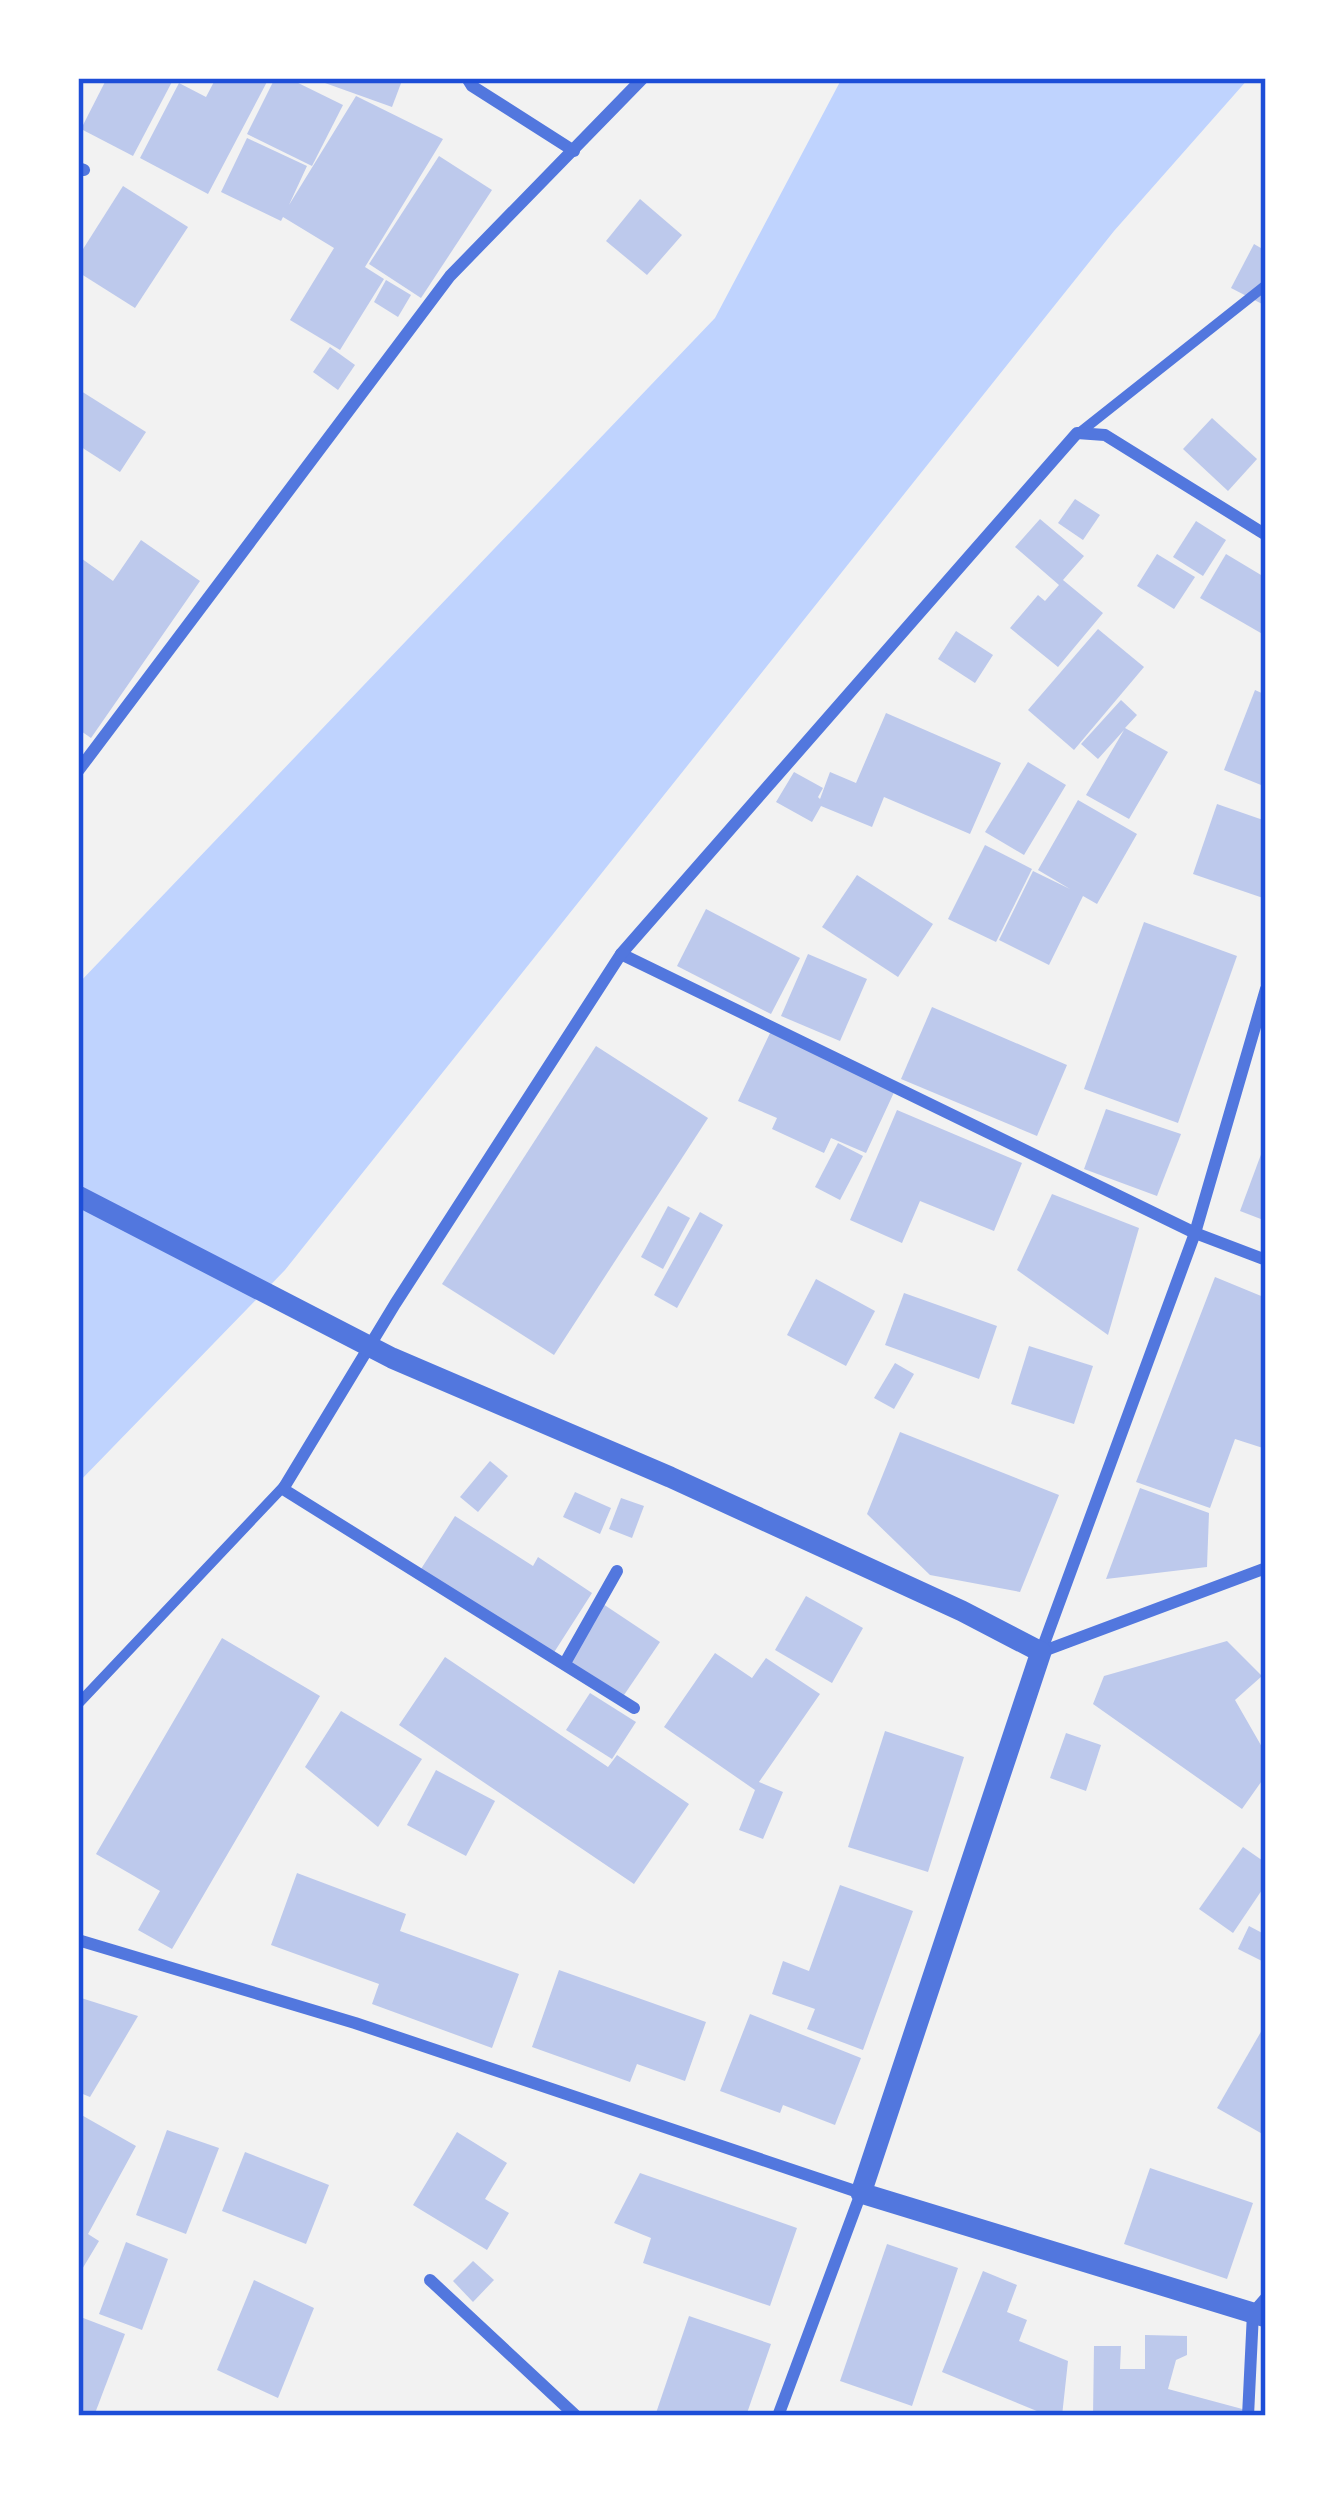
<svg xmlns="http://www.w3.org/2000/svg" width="1344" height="2494" font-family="Quicksand,sans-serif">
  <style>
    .water { fill: #bfd3fe }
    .building { fill: #bdc9ec }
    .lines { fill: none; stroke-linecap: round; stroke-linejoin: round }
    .pedestrian { stroke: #5277de; stroke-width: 10 }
    .minor { stroke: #5277de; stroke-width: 12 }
    .tertiary { stroke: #5277de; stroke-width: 21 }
    .neatline { fill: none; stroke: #1d4ed8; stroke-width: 4.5 }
  </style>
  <rect width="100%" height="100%" fill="#f2f2f2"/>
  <polygon class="water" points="842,78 1249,78 1114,231 285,1270 78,1483 78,984 715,318"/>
  <g class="building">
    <polygon points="107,78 174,78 133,156 81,129"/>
    <polygon points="216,78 269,78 208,194 140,158 179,83 206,97"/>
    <polygon points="275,78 288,78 343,105 312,166 247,134"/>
    <polygon points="327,78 403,78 392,107 325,83"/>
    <polygon points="356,96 443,139 365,267 384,279 340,350 290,320 334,248 283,217 281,221 221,192 247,138 307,166 289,205"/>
    <polygon points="439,156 492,190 421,298 369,264"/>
    <polygon points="123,186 188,227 135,308 78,272 78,257"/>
    <polygon points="640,199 682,235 647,275 606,241"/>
    <polygon points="1254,244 1266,251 1266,306 1231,288"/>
    <polygon points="386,280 411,295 398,317 374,302"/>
    <polygon points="330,347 355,365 338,390 313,372"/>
    <polygon points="81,391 146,432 120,472 78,445 78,395"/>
    <polygon points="1212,418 1257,459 1228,491 1183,449"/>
    <polygon points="1075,499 1100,515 1083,540 1058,523"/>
    <polygon points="1040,519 1084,556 1063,580 1103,613 1058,667 1010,628 1038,595 1045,601 1059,585 1015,547"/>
    <polygon points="1196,521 1226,540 1203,576 1173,557"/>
    <polygon points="141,540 200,581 91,738 78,729 78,556 113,581"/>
    <polygon points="1157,554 1195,577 1174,609 1137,586"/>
    <polygon points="1226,554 1266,578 1266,636 1200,598"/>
    <polygon points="1098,629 1144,667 1074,750 1028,710"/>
    <polygon points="956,631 993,655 975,683 938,659"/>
    <polygon points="1255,690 1266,695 1266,787 1224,770"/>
    <polygon points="1121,700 1137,715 1125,728 1168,752 1129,819 1086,795 1124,730 1098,759 1081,744"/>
    <polygon points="886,713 1001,763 970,834 884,797 872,827 821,806 812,822 776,802 794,772 823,788 818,797 820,799 830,772 856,783"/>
    <polygon points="1028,762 1066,785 1024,855 985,832"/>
    <polygon points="1078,800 1137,834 1097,904 1083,896 1049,965 999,940 1033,871 1070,889 1038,870"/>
    <polygon points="1217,804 1266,821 1266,899 1193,874"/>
    <polygon points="985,845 1032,869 996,942 948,919"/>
    <polygon points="857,875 933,924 898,977 822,927"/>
    <polygon points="706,909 800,958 771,1014 677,966"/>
    <polygon points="1144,922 1237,956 1178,1123 1084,1089"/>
    <polygon points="808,954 867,979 840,1041 781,1016"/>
    <polygon points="932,1007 1067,1065 1037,1136 901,1079"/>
    <polygon points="771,1031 896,1088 866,1153 831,1138 824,1153 772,1129 777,1118 738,1101"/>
    <polygon points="596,1046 708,1118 554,1355 442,1284"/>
    <polygon points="1106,1109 1181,1134 1157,1196 1084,1169"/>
    <polygon points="897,1110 1022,1163 994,1231 920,1201 902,1243 850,1220"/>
    <polygon points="1266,1141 1266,1221 1240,1211"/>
    <polygon points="838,1143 863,1156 840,1200 815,1187"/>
    <polygon points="1052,1194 1139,1228 1108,1335 1017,1270"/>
    <polygon points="668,1206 690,1218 663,1269 641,1257"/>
    <polygon points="700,1212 723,1225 677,1308 654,1295"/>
    <polygon points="1215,1277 1266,1298 1266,1449 1235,1439 1210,1508 1136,1482"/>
    <polygon points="816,1279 875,1311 846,1366 787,1335"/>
    <polygon points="904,1293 997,1326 979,1379 885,1345"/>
    <polygon points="1029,1346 1093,1366 1074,1424 1011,1404"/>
    <polygon points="895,1363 914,1374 894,1409 874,1398"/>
    <polygon points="900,1432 1059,1495 1020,1592 930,1575 867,1514"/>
    <polygon points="490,1461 508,1476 478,1512 460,1497"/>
    <polygon points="1140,1488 1209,1513 1207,1567 1106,1579"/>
    <polygon points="575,1492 611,1508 600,1534 563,1517"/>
    <polygon points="621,1498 644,1506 632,1538 609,1529"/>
    <polygon points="455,1516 533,1566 538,1557 592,1593 553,1654 421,1569"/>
    <polygon points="806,1596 863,1628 832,1683 775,1650"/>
    <polygon points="603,1604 660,1642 622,1698 567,1660"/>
    <polygon points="222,1638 320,1696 172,1949 138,1930 160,1891 96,1854"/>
    <polygon points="1227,1641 1262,1676 1235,1700 1266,1754 1266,1775 1242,1809 1093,1704 1104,1676"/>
    <polygon points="715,1653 752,1678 766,1658 820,1694 759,1782 783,1792 763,1839 739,1830 755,1790 664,1727"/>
    <polygon points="445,1657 608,1767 617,1755 689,1804 634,1884 399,1725"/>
    <polygon points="590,1693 636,1722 612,1759 566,1730"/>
    <polygon points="341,1711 422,1759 378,1827 305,1767"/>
    <polygon points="885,1731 964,1757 928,1872 848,1847"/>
    <polygon points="1066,1733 1101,1745 1086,1791 1050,1778"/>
    <polygon points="436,1770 495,1801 466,1856 407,1825"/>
    <polygon points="1243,1847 1266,1863 1266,1884 1233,1933 1199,1909"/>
    <polygon points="297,1873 406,1914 400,1931 519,1974 492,2048 372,2004 379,1984 271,1945"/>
    <polygon points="840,1885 913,1911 863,2050 807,2029 815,2009 772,1994 783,1961 809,1971"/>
    <polygon points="1249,1926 1266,1935 1266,1963 1238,1949"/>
    <polygon points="559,1970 706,2022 685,2081 637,2064 630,2082 532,2047"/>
    <polygon points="78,1997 138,2016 90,2097 78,2092"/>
    <polygon points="750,2014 861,2058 835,2125 783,2105 780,2113 720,2091"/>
    <polygon points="1266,2023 1266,2136 1217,2108"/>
    <polygon points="78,2113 136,2146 88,2234 99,2241 78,2276"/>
    <polygon points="167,2130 219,2148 186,2234 136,2215"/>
    <polygon points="457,2132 507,2163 485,2199 509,2213 487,2250 413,2205"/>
    <polygon points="245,2152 329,2185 306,2244 222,2211"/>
    <polygon points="1150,2168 1253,2203 1227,2279 1124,2244"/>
    <polygon points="640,2173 797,2228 770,2306 643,2263 651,2238 614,2223"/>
    <polygon points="126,2242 168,2259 142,2330 99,2314"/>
    <polygon points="887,2244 958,2268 912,2406 840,2381"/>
    <polygon points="473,2261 494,2280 473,2302 453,2281"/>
    <polygon points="983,2271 1017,2285 1007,2312 1027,2320 1019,2341 1068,2361 1062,2416 1049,2416 942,2372"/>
    <polygon points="254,2280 314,2308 278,2398 217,2370"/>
    <polygon points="78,2316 125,2334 94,2416 78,2416"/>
    <polygon points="689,2316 771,2344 746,2416 655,2416"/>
    <polygon points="1145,2335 1187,2336 1187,2355 1176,2360 1168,2389 1246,2410 1244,2416 1093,2416 1094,2346 1121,2346 1120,2369 1145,2369"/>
  </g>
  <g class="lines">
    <g class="pedestrian">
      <polyline points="1074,437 1266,285"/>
      <polyline points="78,1704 286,1484"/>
    </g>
    <g class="minor">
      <polyline points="467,78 472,86 574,151"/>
      <polyline points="78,168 84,170"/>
      <polyline points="78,771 450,276 643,78"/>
      <polyline points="621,954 1195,1233 1266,1260"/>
      <polyline points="1041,1652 1195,1233 1266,989"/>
      <polyline points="1041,1652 1266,1568"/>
      <polyline points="565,1663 617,1571"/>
      <polyline points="634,1708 283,1489 395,1304 621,954 1077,433 1105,435 1266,535"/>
      <polyline points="78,1940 355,2023 861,2193 778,2416"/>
      <polyline points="430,2280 576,2416"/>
      <polyline points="1248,2416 1253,2313 1266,2298"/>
    </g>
    <polyline class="tertiary" points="78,1196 392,1358 670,1477 962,1611 1041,1652 861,2193 1266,2317"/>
  </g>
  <rect width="1344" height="2494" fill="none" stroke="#ffffff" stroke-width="162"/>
  <rect x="81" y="81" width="1182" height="2332" class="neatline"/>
</svg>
